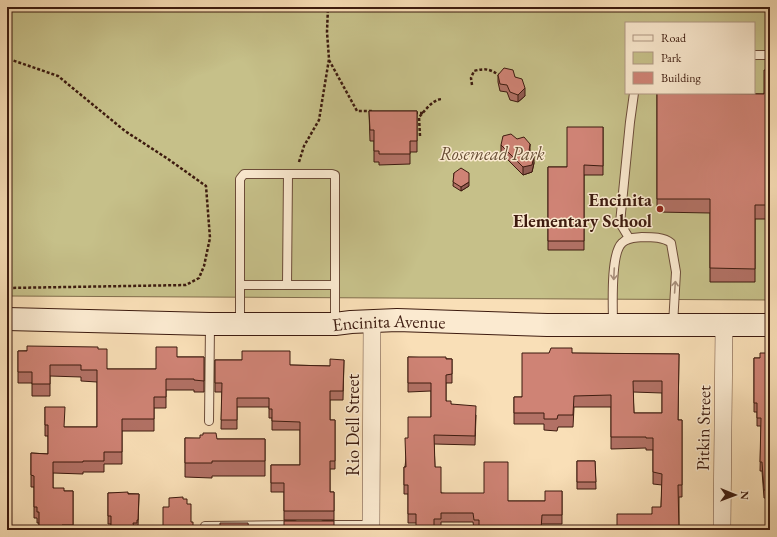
<svg xmlns="http://www.w3.org/2000/svg" width="777" height="537" font-family="'EB Garamond',serif">
  <style>
    .green { fill: #c6c089; stroke: #826e4c; fill-rule: evenodd }
    .lines { fill: none; stroke-linecap: round; stroke-linejoin: round }
    .lane-casing { stroke: #6c4c39; stroke-width: 10 }
    .street-casing { stroke: #6c4c39; stroke-width: 18 }
    .secondary-casing { stroke: #3d1b0f; stroke-width: 24 }
    .path { stroke: #3d1b0f; stroke-width: 2.5; stroke-dasharray: 3 2; stroke-linecap: butt }
    .lane { stroke: #fbead0; stroke-width: 8 }
    .street { stroke: #fbead0; stroke-width: 17 }
    .secondary { stroke: #fbead0; stroke-width: 22 }
    .wall { fill: #b27165; stroke: #3d1b0f; fill-rule: evenodd }
    .shaded-wall { fill: #915c52; stroke: #3d1b0f }
    .building { fill: #cf8375; stroke: #3d1b0f; fill-rule: evenodd }
    .oneway { stroke: #a68d79 }
    .poi-dot { fill: #8f2418; stroke: #fbead0; stroke-width: 1.5 }
    .labels { text-anchor: middle; dominant-baseline: central; stroke-width: 3; stroke-linejoin: round; paint-order: stroke }
    .park-label { font-size: 18px; font-style: italic; fill: #664d34; stroke: #fbead0 }
    .poi-label { font-size: 18px; font-weight: bold; fill: #3d1b0f; stroke: #fbead0; text-anchor: end }
    .street-label { font-size: 18px; fill: #3d1b0f; stroke: #fbead0 }
  </style>
  <rect width="100%" height="100%" fill="#f9dfb7"/>
  <filter id="stains"><feTurbulence type="fractalNoise" baseFrequency=".005" numOctaves="4"/><feColorMatrix values="0 0 0 0 .2 0 0 0 0 .09 0 0 0 0 .02 0 0 0 .5 -.17"/></filter>
  <radialGradient id="worn" r=".72"><stop offset=".6" stop-color="#630" stop-opacity="0"/><stop offset="1" stop-color="#630" stop-opacity=".3"/></radialGradient>
  <path class="green" d="M7,7H770V300L7,296ZM626,23H754V93H626Z"/>
  <g class="lines">
    <defs>
      <g id="lane">
        <polyline points="754,55 770,55"/>
        <polyline points="629,238 620,223 630,122 634,93"/>
        <polyline points="240,285 334,285"/>
        <polyline points="287,285 288,174"/>
        <polyline points="240,323 240,179 244,174 332,174 335,175 335,324"/>
        <path d="M613,324C613,307 610,254 622,243C628,237 635,238 642,237C652,237 664,237 671,243L676,272L673,325"/>
        <polyline points="209,421 210,325"/>
        <polyline points="324,525 371,525"/>
        <polyline points="205,526 294,525"/>
      </g>
      <g id="street">
        <polyline points="371,530 372,321"/>
        <polyline points="722,530 724,326"/>
      </g>
      <g id="secondary">
        <path id="s1" d="M7,319L210,324H335L351,322L397,320L547,325H770"/>
      </g>
    </defs>
    <use href="#lane" class="lane-casing"/>
    <use href="#street" class="street-casing"/>
    <use href="#secondary" class="secondary-casing"/>
    <g class="path">
      <polyline points="7,44 9,59 58,76 125,131 168,159 206,186 210,238 204,266 199,278 186,285 7,288"/>
      <polyline points="329,60 357,111 372,111"/>
      <path d="M472,85L471,78L474,71C485,68 490,69 499,75"/>
      <polyline points="415,113 423,113"/>
      <path d="M420,136L419,117C426,110 432,99 443,99"/>
      <polyline points="299,162 304,146 319,120 329,59 327,32 328,7"/>
    </g>
    <use href="#lane" class="lane"/>
    <use href="#street" class="street"/>
    <use href="#secondary" class="secondary"/>
  </g>
  <g class="wall">
    <polygon points="770,70 770,219 755,219 755,282 710,282 710,213 657,212 657,93 764,94"/>
    <polygon points="498,75 515,77 525,96 518,102 510,100 507,92 500,91 498,82"/>
    <polygon points="369,111 417,111 417,152 410,152 410,164 379,165 379,162 374,162 374,141 370,141"/>
    <polygon points="603,127 603,175 584,175 584,250 548,250 548,167 567,167"/>
    <polygon points="501,145 530,151 530,152 534,163 532,172 523,175 501,153"/>
    <polygon points="454,173 469,186 461,191 453,186"/>
    <polygon points="98,349 107,369 156,369 177,357 204,357 204,392 194,392 194,390 166,390 166,408 154,408 154,431 122,431 122,464 104,464 104,472 83,472 83,474 53,473 53,488 64,491 73,491 73,530 39,530 39,523 37,523 37,518 34,518 34,487 31,487 31,453 48,454 48,436 45,436 45,407 64,427 97,427 97,382 81,381 81,377 50,376 50,396 32,396 32,383 18,383 18,351"/>
    <path d="M549,353L679,354L678,420H682V497H679V530L617,526L652,514L661,507L662,485L653,484V450H646V448L611,449V407H574L573,427H558L557,431L544,430V424H514V397H522ZM633,392L662,393V413H634Z"/>
    <polygon points="770,353 770,498 764,498 762,471 760,471 761,426 757,426 757,412 754,412 754,358 760,358"/>
    <polygon points="408,357 452,359 452,383 446,383 446,401 451,404 476,415 475,445 434,444 435,467 441,493 508,501 545,501 562,491 562,524 542,524 474,529 473,522 441,522 441,528 434,528 416,523 408,523 408,494 404,494 404,467 405,467 408,438 431,417 431,391 408,392"/>
    <polygon points="215,360 242,360 290,365 330,366 344,360 343,400 330,400 330,420 335,420 335,469 330,469 330,492 334,492 334,520 284,520 284,492 271,492 271,465 300,465 300,430 272,430 272,418 269,418 269,407 237,407 237,429 221,429 222,392 215,392"/>
    <polygon points="185,438 217,439 265,439 265,476 212,476 212,478 185,477"/>
    <polygon points="577,461 595,461 596,489 577,489"/>
    <polygon points="108,493 139,494 138,527 137,527 137,530 111,530 111,524 108,524"/>
  </g>
  <g class="shaded-wall">
    <polygon points="525,88 525,96 518,102 518,95"/>
    <polygon points="530,144 530,151 529,158 529,151"/>
    <polygon points="534,156 534,163 532,172 523,175 523,167"/>
    <polygon points="469,182 469,186 461,191 461,187"/>
  </g>
  <g class="building">
    <polygon points="504,68 513,70 515,77 522,79 525,88 518,95 510,92 507,85 500,84 498,75"/>
    <polygon points="764,70 770,70 770,205 755,205 755,269 710,268 710,199 657,199 657,93 764,94"/>
    <polygon points="369,111 417,111 417,141 410,141 410,154 379,154 379,151 374,151 374,130 370,130"/>
    <polygon points="567,127 603,127 603,166 584,165 584,241 548,241 548,167 567,167"/>
    <polygon points="511,134 517,139 524,137 530,144 529,151 534,156 532,165 523,167 501,145 503,136"/>
    <polygon points="461,168 469,173 469,182 461,187 453,182 454,173"/>
    <polygon points="27,346 98,347 98,349 107,349 107,369 156,369 156,347 177,347 177,357 204,357 204,381 194,380 194,379 166,379 166,397 154,397 154,419 122,419 122,452 104,452 104,461 83,461 83,462 53,462 53,488 64,488 64,491 73,491 73,525 62,525 62,528 39,528 39,512 37,512 37,507 34,507 34,476 31,475 31,453 48,454 48,425 45,425 45,407 65,407 64,427 97,427 97,370 81,370 81,365 50,365 50,384 32,384 32,372 18,372 18,351 27,351"/>
    <path d="M551,348H572V353L679,354L678,420H682V485H678L679,530H590V526H617V514H652V507H661L662,474L653,472V438H646V437H611V395L574,396L573,415H558L557,419H544V413H514V397H522V353H549ZM633,381H662V413H634Z"/>
    <polygon points="242,351 290,351 290,365 330,366 330,359 344,360 343,391 330,391 330,420 335,420 335,461 330,461 330,492 334,492 334,511 284,511 284,483 271,483 271,465 300,465 300,422 272,421 272,409 269,409 269,398 237,398 237,420 221,420 222,383 215,383 215,360 242,360"/>
    <polygon points="760,353 770,353 770,490 764,490 762,462 760,462 761,418 757,418 757,403 754,403 754,358 760,358"/>
    <polygon points="408,357 446,357 446,359 452,359 452,374 446,375 446,401 451,401 451,404 476,406 475,436 434,435 435,467 441,467 441,493 484,493 484,462 508,462 508,501 545,501 545,491 562,491 562,515 542,515 541,530 479,530 479,520 474,520 473,513 441,513 441,519 434,519 434,530 416,530 416,514 408,514 408,485 404,485 404,467 406,467 405,438 408,438 408,417 431,417 431,383 408,383"/>
    <polygon points="203,433 216,433 217,439 265,439 265,461 212,461 212,463 185,463 185,438 200,438 200,435 203,435"/>
    <polygon points="577,461 595,461 596,482 577,482"/>
    <polygon points="128,492 128,494 139,494 138,520 137,520 137,523 133,523 134,528 129,528 129,530 111,530 111,516 108,516 108,493"/>
    <polygon points="183,497 183,499 187,499 187,504 191,504 191,522 193,522 193,528 220,528 220,523 248,523 249,530 163,530 163,507 169,507 169,498"/>
    <rect x="284" y="521" width="50" height="9"/>
  </g>
  <defs><path id="oneway-shaft" d="M-6 0H5M1.5-3L5.5 0L1.5 3" fill="none" stroke-width="1.6" stroke-linecap="round" stroke-linejoin="round"/></defs>
  <g class="oneway">
    <use href="#oneway-shaft" transform="translate(614 274) rotate(93)"/>
    <use href="#oneway-shaft" transform="translate(675 287) rotate(-86)"/>
  </g>
  <circle class="poi-dot" cx="660" cy="209" r="4"/>
  <g class="labels">
    <g class="park-label">
      <text x="492" y="153">Rosemead Park</text>
    </g>
    <g class="poi-label">
      <text x="652" y="199">Encinita<tspan x="652" dy="21">Elementary School</tspan></text>
    </g>
    <g class="street-label">
      <text stroke="none"><textPath href="#s1" startOffset="382">Encinita Avenue</textPath></text>
      <text transform="translate(352 425) rotate(-90)">Rio Dell Street</text>
      <text transform="translate(703 428) rotate(-89)">Pitkin Street</text>
    </g>
  </g>
  <rect width="777" height="537" fill="none" stroke="#f9dfb7" stroke-width="24"/>
  <rect x="8" y="8" width="761" height="521" fill="none" stroke="#3d1b0f" stroke-width="2"/>
  <rect x="12" y="12" width="753" height="513" fill="none" stroke="#3d1b0f"/>
  <rect x="625" y="22" width="130" height="72" fill="#fbead0" stroke="#af9783"/>
  <rect x="633" y="35" width="20" height="6" fill="#fbead0" stroke="#af9783"/>
  <text x="661" y="42" font-size="12" fill="#3d1b0f">Road</text>
  <rect x="633" y="52" width="20" height="12" fill="#c6c089" stroke="#af9783"/>
  <text x="661" y="62" font-size="12" fill="#3d1b0f">Park</text>
  <rect x="633" y="72" width="20" height="12" fill="#cf8375" stroke="#af9783"/>
  <text x="661" y="82" font-size="12" fill="#3d1b0f">Building</text>
  <g transform="translate(735 495) rotate(91)" stroke="#fbead0" stroke-width="3" paint-order="stroke">
  <path d="M0-3L7 15L0 10L-7 15Z" fill="#3d1b0f"/>
  <text y="-6" font-size="11" font-weight="bold" text-anchor="middle" fill="#3d1b0f">N</text>
  </g>
  <rect width="100%" height="100%" filter="url(#stains)"/>
  <rect width="100%" height="100%" fill="url(#worn)"/>
</svg>
